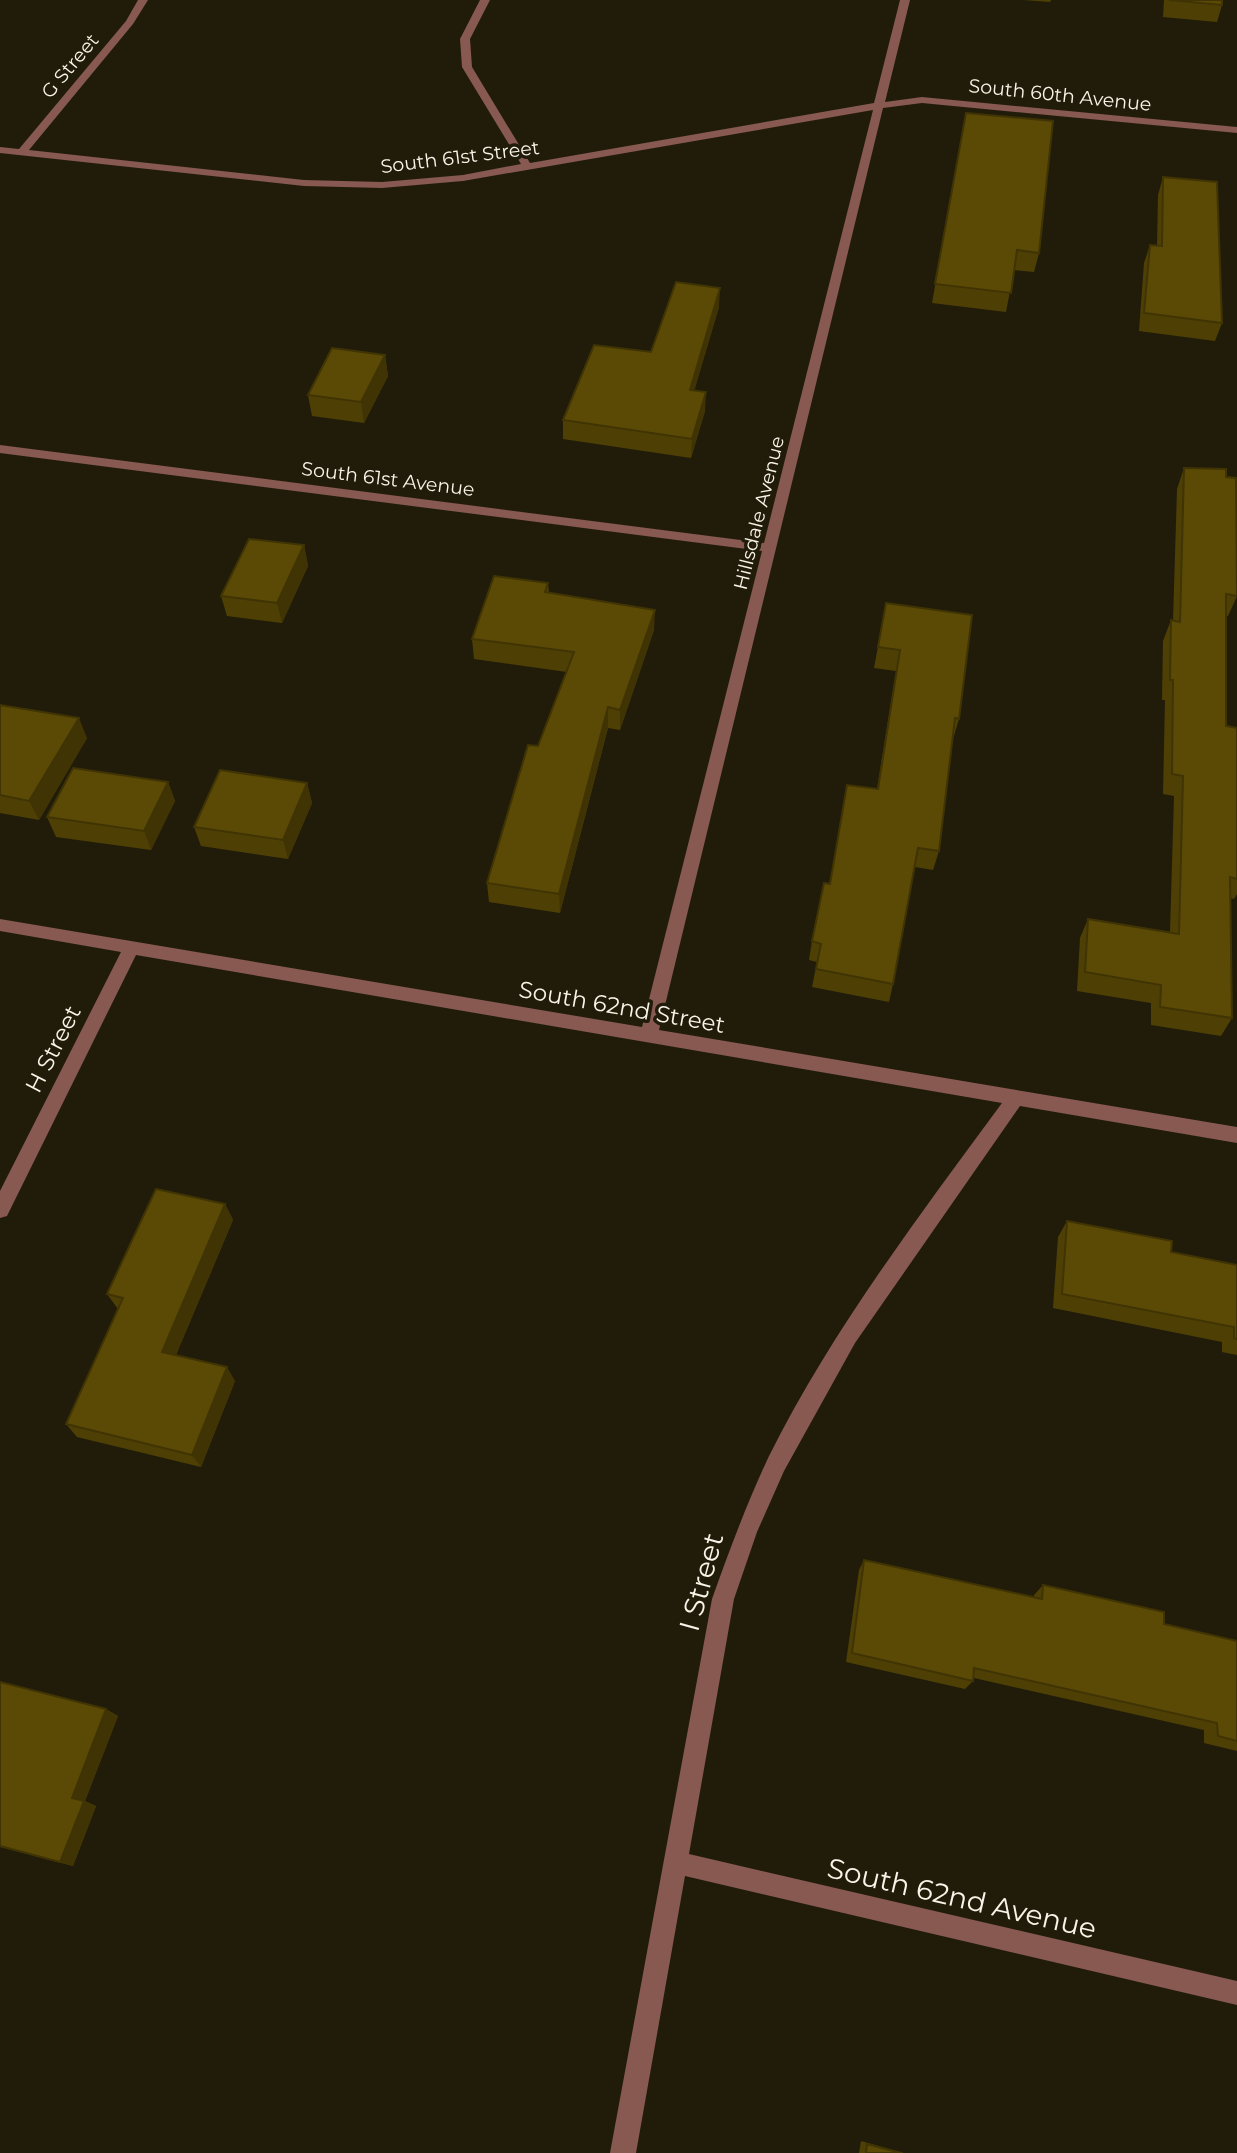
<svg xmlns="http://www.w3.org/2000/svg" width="1237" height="2153" font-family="Montserrat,sans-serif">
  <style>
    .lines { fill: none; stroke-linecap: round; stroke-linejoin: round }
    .minor { fill: #875950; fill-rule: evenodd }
    .wall { fill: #4e4005 }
    .shaded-wall { fill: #403404 }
    .building { fill: #5b4a06; stroke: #403404; stroke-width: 2 }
    .labels { text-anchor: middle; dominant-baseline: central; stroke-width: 7; stroke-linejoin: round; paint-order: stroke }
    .far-street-label { font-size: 19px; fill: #f8f4e8; stroke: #211c0a }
    .street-label { font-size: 23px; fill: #f8f4e8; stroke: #211c0a }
    .near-street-label { font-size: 28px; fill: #f8f4e8; stroke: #211c0a }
  </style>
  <rect width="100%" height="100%" fill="#211c0a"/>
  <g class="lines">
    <path class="minor" d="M138,0H148L133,24L29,150L304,180L382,182L463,175L521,164L462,67L460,39L480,0H490L470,39L472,67L530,163L874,103L900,0H910L885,102L922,97L1237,127V133L922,103L883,108L659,1030L1237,1127V1143L1020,1106L855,1343L784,1471L757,1532L734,1599L689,1854L1237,1981V2005L685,1876L636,2153H610L712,1599C729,1551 747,1503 769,1456C832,1330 919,1216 1002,1103L136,955L7,1216L0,1218V1191L121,952L0,931V919L642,1027L762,551L0,453V445L764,543L873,110L463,181L382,188L304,186L0,153V147L19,149L126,21Z"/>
  </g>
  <g class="wall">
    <polygon points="1023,0 1051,0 1050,2"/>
    <polygon points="1164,0 1222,0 1222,5 1217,22 1163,17"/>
    <polygon points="966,113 1039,253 1034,272 1014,270 1006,312 932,303"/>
    <polygon points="1163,177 1222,323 1215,341 1139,331 1144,263 1150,245 1157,246 1158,195"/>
    <polygon points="719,307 694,390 705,411 691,458 563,439 563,420 651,352"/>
    <polygon points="385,355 388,376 364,423 312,416 308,395"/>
    <polygon points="1184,468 1226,477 1237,596 1228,616 1226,616 1226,726 1237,728 1237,894 1234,899 1230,898 1232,1018 1221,1036 1151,1025 1151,1003 1077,991 1080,938 1088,919 1170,932 1174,796 1163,794 1165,700 1162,700 1163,641 1171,620 1173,621 1177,489"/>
    <polygon points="304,545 308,566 282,623 227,616 221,596"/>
    <polygon points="548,583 549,593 654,630 620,730 608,728 560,913 489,902 487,883 567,672 474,659 472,639"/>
    <polygon points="886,603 959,719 953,739 939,851 933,870 915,867 893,984 889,1002 812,987 817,962 809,960 812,941 830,884 877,789 896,671 874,668"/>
    <polygon points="0,705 87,738 39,820 0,813"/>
    <polygon points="168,782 175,801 151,850 56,837 47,817"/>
    <polygon points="307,783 312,803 288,859 201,846 194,827"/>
    <polygon points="225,1204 233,1220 176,1355 235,1381 201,1467 77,1437 66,1424 118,1309 107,1294"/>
    <polygon points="1067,1221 1171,1252 1237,1265 1237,1355 1222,1352 1222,1342 1053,1308 1058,1237"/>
    <polygon points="864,1560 1034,1597 1034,1595 1043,1585 1164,1624 1237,1641 1237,1751 1204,1743 1204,1730 974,1678 973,1681 965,1689 846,1662 859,1570"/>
    <polygon points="0,1682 106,1709 118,1716 85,1801 96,1806 73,1866 0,1847"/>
    <polygon points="861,2141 904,2153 859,2153"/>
  </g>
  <g class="shaded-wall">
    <polygon points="720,288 719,307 689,409 690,390"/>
    <polygon points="385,355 388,376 364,423 361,402"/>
    <polygon points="706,392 705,411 691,458 692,439"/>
    <polygon points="304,545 308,566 282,623 277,603"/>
    <polygon points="655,610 654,630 620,730 620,710"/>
    <polygon points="608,707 608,728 560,913 559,894"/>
    <polygon points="79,718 87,738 39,820 29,801"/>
    <polygon points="168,782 175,801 151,850 144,831"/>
    <polygon points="307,783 312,803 288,859 283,840"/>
    <polygon points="225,1204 233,1220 171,1366 162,1352"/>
    <polygon points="227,1367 235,1381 201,1467 192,1455"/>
    <polygon points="106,1709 118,1716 85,1801 96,1806 73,1866 60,1862 72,1798"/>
  </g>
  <g class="building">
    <polygon points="1169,0 1222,0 1222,5"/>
    <polygon points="966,113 1053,121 1039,253 1017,250 1011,293 935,284"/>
    <polygon points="1163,177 1217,182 1222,323 1144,313 1150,245 1162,246"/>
    <polygon points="676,282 720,288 690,390 706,392 692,439 563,420 594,345 651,352"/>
    <polygon points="332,348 385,355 361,402 308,395"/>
    <polygon points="1184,468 1226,469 1226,477 1236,478 1237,596 1226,594 1226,726 1237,728 1237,879 1230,877 1232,1018 1160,1007 1161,985 1085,972 1088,919 1179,934 1183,776 1172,774 1173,680 1170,680 1171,620 1180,622"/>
    <polygon points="249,539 304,545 277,603 221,596"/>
    <polygon points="494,576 548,583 545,592 655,610 620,710 608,707 559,894 487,883 528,745 538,746 574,652 472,639"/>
    <polygon points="886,603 972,615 959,719 955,718 939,851 918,848 893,984 816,969 821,944 812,941 824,883 830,884 847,785 878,789 900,650 878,647"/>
    <polygon points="0,705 79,718 29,801 0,795"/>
    <polygon points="73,768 168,782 144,831 47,817"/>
    <polygon points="220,770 307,783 283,840 194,827"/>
    <polygon points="156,1189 225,1204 162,1352 227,1367 192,1455 66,1424 123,1298 107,1294"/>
    <polygon points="1067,1221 1172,1241 1171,1252 1237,1265 1237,1339 1234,1338 1234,1327 1062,1294"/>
    <polygon points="864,1560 1042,1599 1043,1585 1164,1612 1164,1624 1237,1641 1237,1741 1218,1736 1217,1723 974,1668 973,1681 852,1653"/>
    <polygon points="0,1682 106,1709 72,1798 84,1801 60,1862 0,1846"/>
    <polygon points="867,2144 901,2153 866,2153"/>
  </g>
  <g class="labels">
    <g class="far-street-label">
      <text transform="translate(70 66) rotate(-50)">G Street</text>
      <text transform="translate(1060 95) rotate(6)">South 60th Avenue</text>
      <text transform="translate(460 157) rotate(-7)">South 61st Street</text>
      <text transform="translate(388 479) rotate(7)">South 61st Avenue</text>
      <text transform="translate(759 513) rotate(-76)">Hillsdale Avenue</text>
    </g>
    <g class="street-label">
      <text transform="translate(622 1007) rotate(10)">South 62nd Street</text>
      <text transform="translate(53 1049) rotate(-63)">H Street</text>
    </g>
    <g class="near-street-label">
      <text transform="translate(701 1582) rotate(-75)">I Street</text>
      <text transform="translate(962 1898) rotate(13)">South 62nd Avenue</text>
    </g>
  </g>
</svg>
